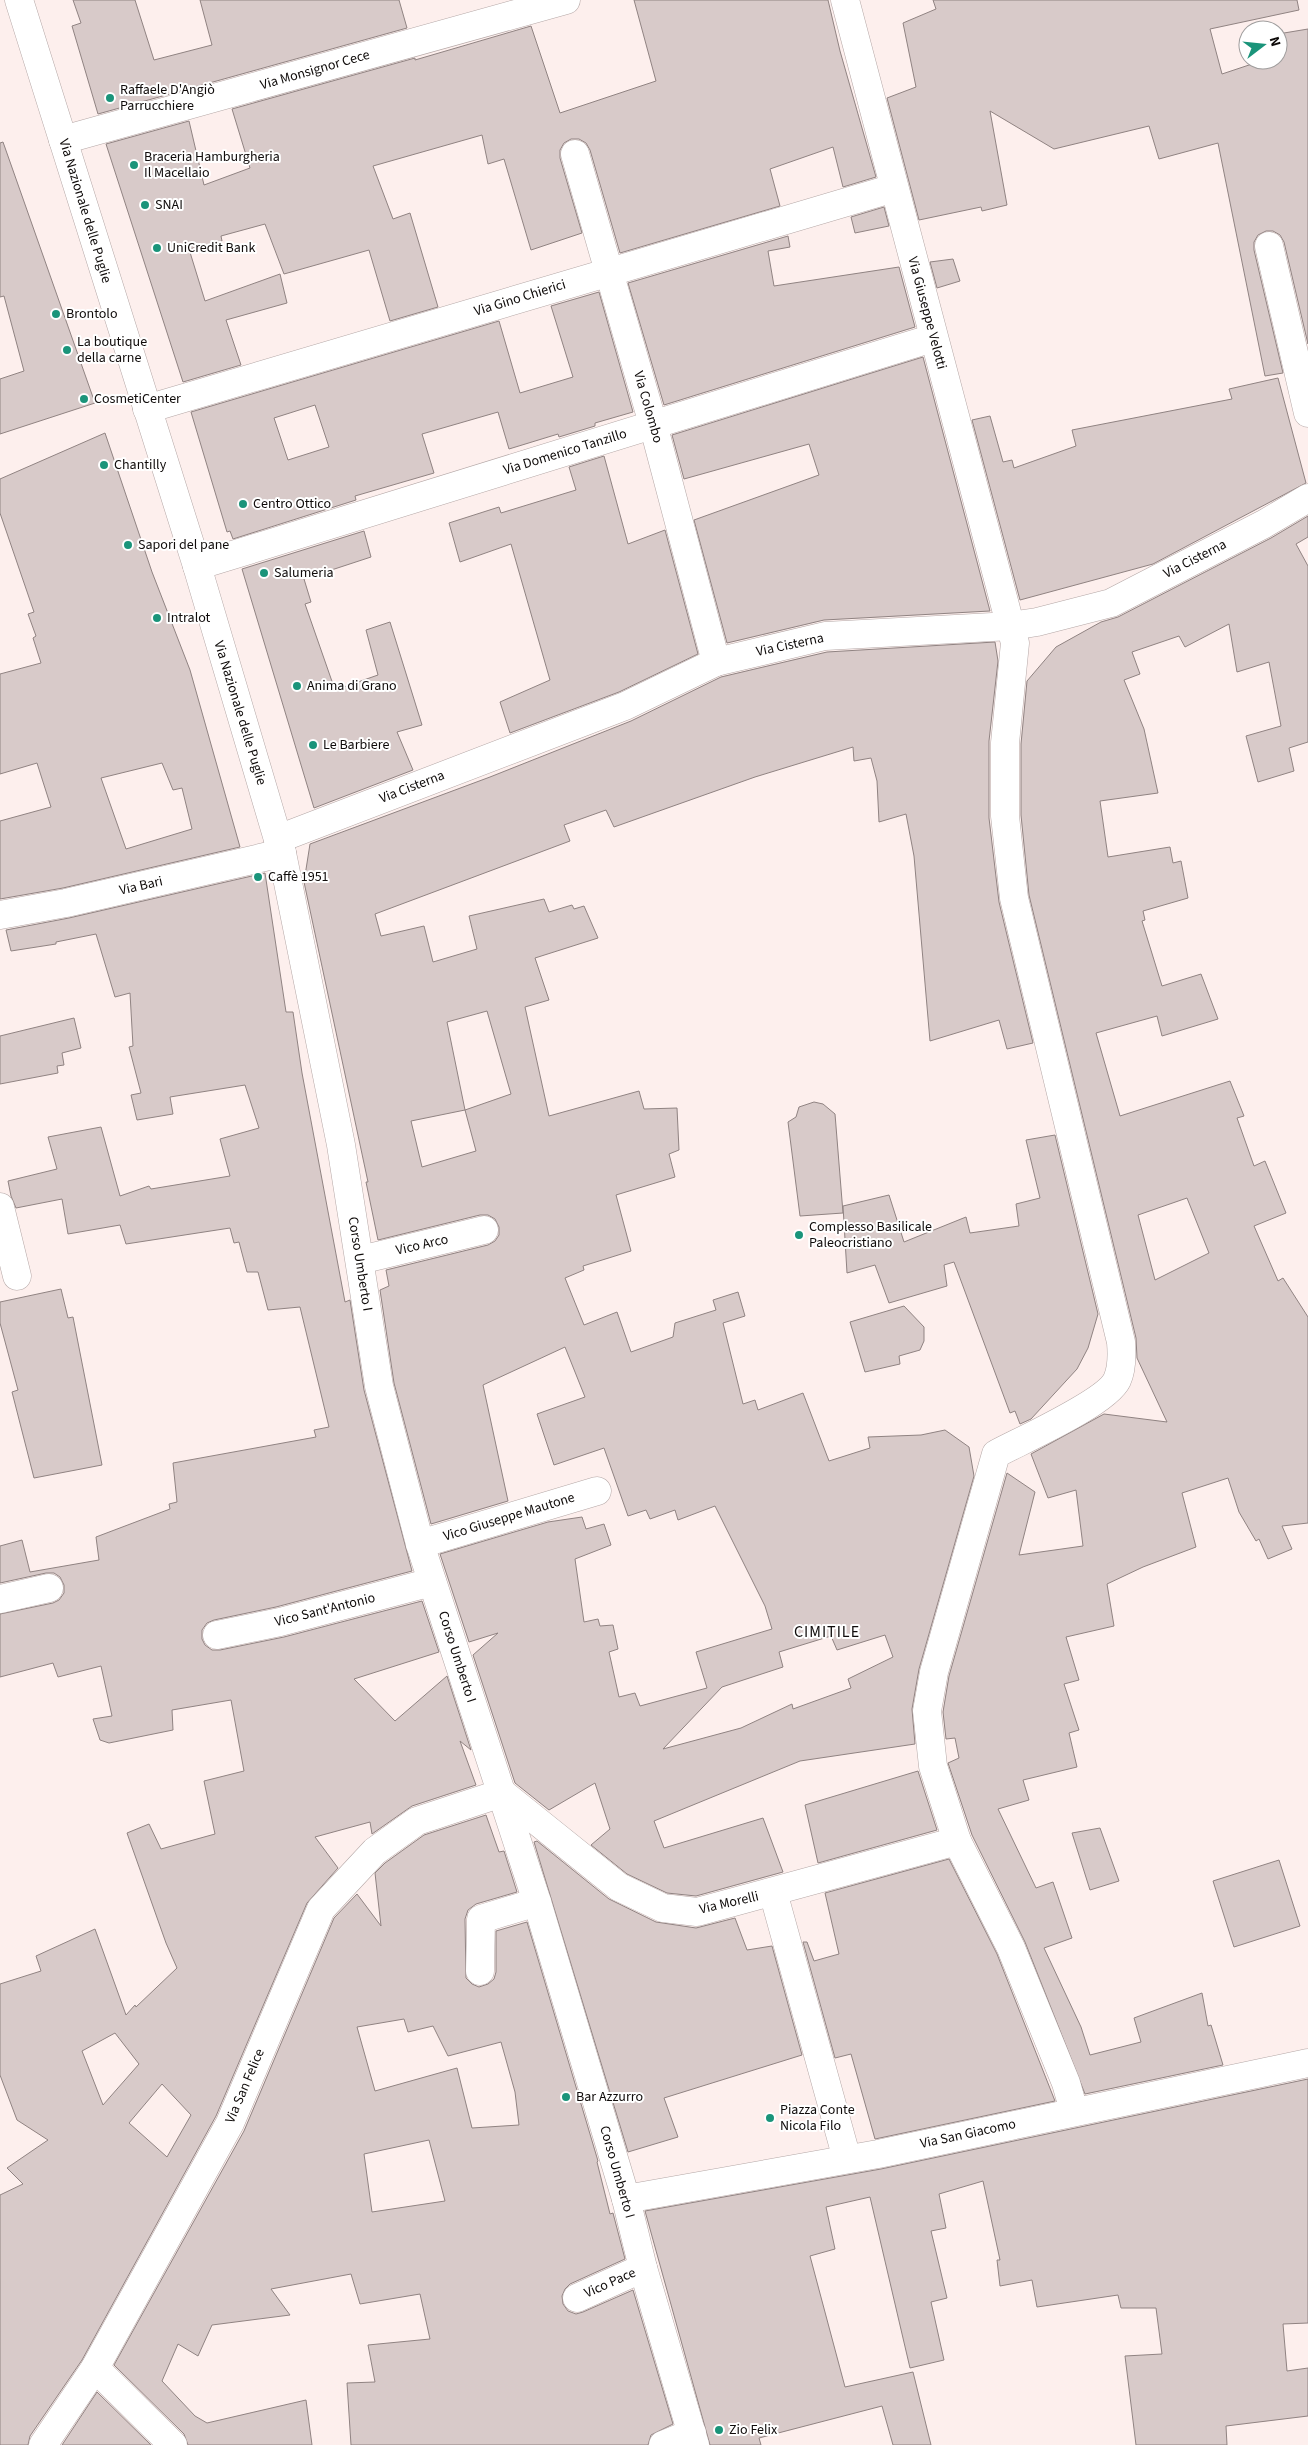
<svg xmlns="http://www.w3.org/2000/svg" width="1308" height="2445" font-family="'Source Sans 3',sans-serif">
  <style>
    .building { fill: #d8cac9; stroke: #908382; fill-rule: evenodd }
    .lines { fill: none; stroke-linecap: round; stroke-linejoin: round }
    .minor-casing { stroke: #b4a7a6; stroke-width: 29 }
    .secondary-casing { stroke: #b4a7a6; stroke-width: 29 }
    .minor { stroke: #fff; stroke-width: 28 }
    .secondary { stroke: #fff; stroke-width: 28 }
    .poi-dot { fill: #1a947a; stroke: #fff; stroke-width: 2 }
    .labels { text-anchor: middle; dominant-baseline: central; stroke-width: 4; stroke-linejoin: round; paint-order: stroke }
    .street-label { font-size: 14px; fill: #0f0b0a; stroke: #fff }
    .poi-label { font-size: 14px; fill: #0f0b0a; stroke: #fff; text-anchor: start }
    .quarter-label { font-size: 16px; letter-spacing: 1px; fill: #0f0b0a; stroke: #fff }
  </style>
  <rect width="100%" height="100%" fill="#fdefed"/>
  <g class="building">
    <polygon points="73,0 135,0 154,60 212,45 200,0 399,0 407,28 98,114 72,26 81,23"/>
    <polygon points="634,0 828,0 840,51 876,177 843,187 833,147 770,169 780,206 620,253 590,150 586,143 579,139 571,139 564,143 560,150 560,158 582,233 531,250 504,159 488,164 482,135 373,166 393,219 410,213 438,307 390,321 369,250 284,274 265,224 221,236 222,241 189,249 205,301 280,274 287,303 226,320 241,365 183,382 106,144 189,121 204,185 250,168 232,109 415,58 415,60 531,26 560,113 656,81"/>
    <polygon points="933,0 1297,0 1299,10 1210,29 1222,74 1264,60 1278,60 1278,34 1308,29 1308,344 1284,242 1280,235 1273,231 1266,231 1258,235 1254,242 1254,250 1283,373 1265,376 1218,143 1159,159 1149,126 1054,149 990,111 1007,205 982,211 981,207 919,220 887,98 916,87 903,23 936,9"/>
    <polygon points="3,142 95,403 0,434 0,379 24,371 4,296 0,297 0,143"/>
    <polygon points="884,207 889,226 855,233 851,217"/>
    <polygon points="788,236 790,247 768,251 774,286 899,267 915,327 664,405 628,283"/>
    <polygon points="953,259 960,281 937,288 930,262"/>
    <path d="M599,292L633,412L595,423V426L559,437L558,434L509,449L498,412L422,434L434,473L355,496L356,500L233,539L230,531L227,532L191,412L499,321L520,393L573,377L551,306ZM315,405L329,447L288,460L274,418Z"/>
    <polygon points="923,357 990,611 824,620 727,643 694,520 819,475 809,444 684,479 672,435"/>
    <polygon points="1278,378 1306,483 1153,564 1020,600 972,420 990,416 1003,462 1012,460 1014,468 1076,446 1072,430 1232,399 1229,389"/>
    <path d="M105,433L152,572L190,670L240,847L63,888L0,899V821L51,807L37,763L0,774V674L41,663L33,638L36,636L28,614L34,612L0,513V479ZM162,763L173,790L182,788L192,829L126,849L101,778Z"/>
    <polygon points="604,456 628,544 665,530 698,654 619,692 510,733 500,702 550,680 511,544 460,562 449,523 499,507 501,513 576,490 569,467"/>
    <path d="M1308,516V537L1296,544L1308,566V742L1289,748L1294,771L1258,782L1246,736L1281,726L1269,662L1237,672L1229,624L1185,647L1179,636L1132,652L1140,674L1124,680L1144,729L1158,793L1100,801L1108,857L1170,847L1173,863L1181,861L1188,898L1143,911L1145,920L1142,921L1162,986L1201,974L1218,1019L1162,1036L1157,1016L1096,1033L1120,1116L1230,1081L1244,1116L1237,1118L1254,1166L1265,1161L1286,1213L1254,1226L1278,1281L1283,1278L1308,1317V1523L1282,1526L1292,1549L1268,1559L1259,1539L1256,1541L1239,1512L1228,1478L1182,1493L1196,1547L1143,1567L1107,1584L1114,1626L1066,1637L1079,1680L1064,1684L1079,1730L1069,1733L1077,1767L1023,1780L1029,1800L998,1809L1036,1888L1053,1882L1072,1938L1044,1948L1081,2027L1090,2055L1141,2042L1134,2018L1202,1993L1208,2026L1211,2025L1223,2065L1085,2094L1025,1942L972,1835L948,1763L959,1758L955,1738L946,1739L943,1712L949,1676L1007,1473L1035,1492L1019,1555L1083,1546L1076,1490L1048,1498L1031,1454L1104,1414L1167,1422L1137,1358L1136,1338L1029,895L1021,815V744L1027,681L1056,647L1101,622L1118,617L1271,538ZM1187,1198L1209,1253L1155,1280L1138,1215Z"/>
    <polygon points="364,531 371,557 304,579 311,602 305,604 335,690 378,675 366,630 390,622 422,725 397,732 413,770 314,808 242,569"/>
    <path d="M995,642L998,661L989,741V818L999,902L1033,1043L1007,1049L999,1020L930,1041L914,856L906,814L879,822L877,781L871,758L854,761L853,747L755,777L614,827L606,810L564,825L570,841L375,914L381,936L424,926L433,962L477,949L469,916L544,899L549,912L572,905L574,909L584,906L598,938L535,958L549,1000L525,1007L549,1116L639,1091L644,1109L677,1108L679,1150L669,1154L675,1177L616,1195L631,1251L583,1266L584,1270L565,1278L584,1325L617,1312L631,1352L673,1337L675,1323L716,1310L713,1300L738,1292L745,1316L723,1323L743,1404L755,1400L758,1410L803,1393L829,1461L870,1448L868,1437L921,1435L945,1430L969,1447L974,1476L919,1669L912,1709L915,1744L800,1761L654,1821L664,1848L763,1818L783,1872L696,1896L667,1893L627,1874L591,1845L610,1829L595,1783L549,1810L515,1783L473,1655L498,1633L469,1642L440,1554L548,1522L582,1517L586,1529L604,1524L611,1545L575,1559L584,1622L598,1619L600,1626L613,1625L618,1649L609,1652L619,1697L635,1693L640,1706L707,1688L696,1652L772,1629L765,1606L715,1506L678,1520L675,1510L650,1519L646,1510L628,1516L604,1448L554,1465L537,1414L585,1397L565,1347L483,1385L508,1501L431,1524L394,1383L380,1290L389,1286L386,1270L488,1245L495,1241L499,1235V1227L495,1219L488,1215H480L378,1240L366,1182H368L304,882L310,844L490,777L631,721L721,677L827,652ZM487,1011L511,1094L465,1110L476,1151L422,1167L411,1121L465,1110L447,1022ZM885,1635L893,1657L848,1679L851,1688L793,1709L792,1704L741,1728L663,1749L722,1687L783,1667L779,1652L831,1636L837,1650Z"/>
    <path d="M265,873L286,1012H293L302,1073L345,1302L350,1300L364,1390L412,1571L276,1607L214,1620L207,1623L202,1630V1639L205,1645L212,1650H220L284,1637L422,1601L439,1652L354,1679L395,1721L447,1676L471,1750L460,1741L476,1785L412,1806L372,1834L370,1822L315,1837L338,1868L307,1903L216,2116L82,2360L30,2436L28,2445H0V2195L23,2184L7,2168L48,2140L17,2120L0,2075V1984L41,1971L36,1956L95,1929L126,2015L135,2005L136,2007L177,1968L166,1943L127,1833L149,1824L161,1849L215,1834L204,1781L244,1771L231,1700L172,1710L173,1730L109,1743L100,1740L93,1719L112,1716L101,1666L58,1677L53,1663L0,1677V1614L53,1603L59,1600L64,1593V1585L60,1577L54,1573H46L0,1583V1546L22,1540L30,1572L99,1560L96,1537L170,1509L169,1504L177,1502L173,1463L316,1437L314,1430L329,1427L300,1307L268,1310L258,1272H247L239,1242L234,1243L230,1228L126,1244L120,1225L68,1234L62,1199L16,1208L11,1196L8,1181L57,1169L48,1137L101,1127L120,1196L149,1186L151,1189L230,1176L220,1139L259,1128L245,1085L170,1097L173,1114L137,1120L131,1095L141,1093L129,1047L133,1046L130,993L115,997L96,934L56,942V944L11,951L6,930L69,918ZM115,2033L139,2064L103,2105L82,2051ZM162,2084L191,2115L167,2157L129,2123Z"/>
    <polygon points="74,1018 81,1048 62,1053 64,1065 57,1066 58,1073 0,1084 0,1036"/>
    <polygon points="814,1102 823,1104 835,1114 843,1213 800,1216 788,1122 796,1117 799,1107"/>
    <polygon points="1055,1135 1098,1314 1088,1348 1077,1369 1031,1419 1020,1424 1015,1411 1010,1413 954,1262 944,1265 947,1286 889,1303 875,1265 847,1273 843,1206 889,1195 904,1242 966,1217 970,1233 1019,1226 1016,1204 1040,1198 1026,1140"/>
    <polygon points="61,1289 68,1318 73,1317 102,1465 34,1478 12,1392 18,1390 0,1323 0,1302"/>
    <polygon points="904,1306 924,1327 924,1341 920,1350 899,1356 900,1364 865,1372 850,1322"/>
    <polygon points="918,1771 937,1830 818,1863 805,1805"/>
    <path d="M486,1815L499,1852L504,1851L517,1892L476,1904L468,1910L465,1919L466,1978L472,1984L479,1987L488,1984L494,1979L496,1972V1931L527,1922L598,2161L597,2162L610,2214L613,2213L625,2259L570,2284L565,2289L562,2296L563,2304L568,2311L576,2314L583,2312L633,2290L673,2424L651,2435L648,2445H351L347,2383L375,2382L368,2345L430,2339L420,2294L360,2304L351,2274L271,2289L290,2315L212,2325L198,2356L178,2344L162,2381L195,2416L207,2423L306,2400L312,2445H188L184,2434L114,2365L244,2131L334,1918L357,1894L381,1926L375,1873L385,1863L424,1835ZM404,2019L408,2032L433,2026L448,2056L501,2042L515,2092L519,2125L472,2128L457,2068L375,2091L357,2027ZM429,2140L445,2201L372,2212L364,2154Z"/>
    <polygon points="1100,1828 1119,1881 1090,1890 1072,1833"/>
    <polygon points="537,1841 609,1899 656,1922 696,1928 735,1918 747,1950 772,1946 802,2055 664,2098 678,2137 628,2152 534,1842"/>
    <polygon points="949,1859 997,1954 1055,2101 875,2139 851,2054 835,2058 803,1942 807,1942 814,1961 839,1954 825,1893"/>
    <polygon points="1279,1860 1300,1926 1234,1947 1213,1881"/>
    <polygon points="1308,2079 1308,2323 1283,2324 1287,2371 1308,2368 1308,2416 1226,2426 1227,2445 1136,2445 1125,2356 1162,2354 1156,2308 1121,2308 1118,2295 1037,2307 1032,2280 1000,2286 997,2260 1000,2260 983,2181 939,2194 946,2228 931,2231 947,2298 931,2302 944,2360 910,2368 870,2197 826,2207 835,2249 810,2256 845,2387 913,2372 931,2445 893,2445 882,2406 759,2438 761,2445 710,2445 645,2211 881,2169"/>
    <polygon points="97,2392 151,2445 62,2445"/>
  </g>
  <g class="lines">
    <defs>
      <g id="minor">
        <path d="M845,0L1015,643L1005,743V816L1014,898L1121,1342C1122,1354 1122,1369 1117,1380C1106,1403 1022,1440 996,1454L934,1672L927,1711L933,1766L957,1841L1011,1948L1066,2083L1074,2111"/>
        <polyline points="63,140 566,0"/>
        <polyline points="575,154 653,424 716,662"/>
        <polyline points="1269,246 1308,413"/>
        <polyline points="147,409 894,188"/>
        <polyline points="197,566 933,338"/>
        <polyline points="278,839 625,706 716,662 825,636 1011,626 1037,622 1111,603 1264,524 1308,498"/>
        <polyline points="0,915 66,903 282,853"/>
        <polyline points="0,1207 17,1276"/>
        <polyline points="360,1260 484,1230"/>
        <polyline points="420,1544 597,1491"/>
        <polyline points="0,1599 49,1588"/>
        <polyline points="217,1635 280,1622 432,1582"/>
        <polyline points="773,1892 847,2159"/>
        <polyline points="480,1971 481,1919 537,1902"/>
        <polyline points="626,2199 878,2154 1308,2063"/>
        <polyline points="577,2298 643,2268"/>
        <polyline points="95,2368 173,2445"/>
        <polyline points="43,2445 95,2368 230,2123 321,1909 375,1851 417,1821 502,1793 619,1887 663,1908 697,1912 957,1841"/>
        <polyline points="663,2445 692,2433"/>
      </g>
      <polyline id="secondary" points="19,0 197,566 282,853 341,1145 379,1386 420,1544 537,1902 626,2199 643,2268 695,2445"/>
    </defs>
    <use href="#minor" class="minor-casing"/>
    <use href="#secondary" class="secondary-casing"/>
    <use href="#minor" class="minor"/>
    <use href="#secondary" class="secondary"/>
  </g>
  <g class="poi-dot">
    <circle cx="110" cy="98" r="5"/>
    <circle cx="134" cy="165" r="5"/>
    <circle cx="145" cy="205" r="5"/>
    <circle cx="157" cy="248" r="5"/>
    <circle cx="56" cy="314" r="5"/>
    <circle cx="67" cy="350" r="5"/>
    <circle cx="84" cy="399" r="5"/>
    <circle cx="104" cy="465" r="5"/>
    <circle cx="243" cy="504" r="5"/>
    <circle cx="128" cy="545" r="5"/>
    <circle cx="264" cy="573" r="5"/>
    <circle cx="157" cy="618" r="5"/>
    <circle cx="297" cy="686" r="5"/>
    <circle cx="313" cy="745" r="5"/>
    <circle cx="258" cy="877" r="5"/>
    <circle cx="799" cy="1235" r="5"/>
    <circle cx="566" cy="2097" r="5"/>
    <circle cx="770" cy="2118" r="5"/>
    <circle cx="719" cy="2430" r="5"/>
  </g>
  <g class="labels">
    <g class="street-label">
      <text transform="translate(315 70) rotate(-16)">Via Monsignor Cece</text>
      <text transform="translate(85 211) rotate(73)">Via Nazionale delle Puglie</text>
      <text transform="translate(520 298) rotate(-17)">Via Gino Chierici</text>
      <text transform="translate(927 313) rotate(75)">Via Giuseppe Velotti</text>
      <text transform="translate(648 407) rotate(74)">Via Colombo</text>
      <text transform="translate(565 452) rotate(-17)">Via Domenico Tanzillo</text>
      <text transform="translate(1195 559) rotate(-27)">Via Cisterna</text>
      <text transform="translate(790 645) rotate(-12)">Via Cisterna</text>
      <text transform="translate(240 713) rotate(73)">Via Nazionale delle Puglie</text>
      <text transform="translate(412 787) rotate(-21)">Via Cisterna</text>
      <text transform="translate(141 886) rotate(-13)">Via Bari</text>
      <text transform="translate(422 1245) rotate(-13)">Vico Arco</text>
      <text transform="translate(360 1264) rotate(81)">Corso Umberto I</text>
      <text transform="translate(509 1517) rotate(-17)">Vico Giuseppe Mautone</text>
      <text transform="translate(325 1610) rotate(-14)">Vico Sant'Antonio</text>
      <text transform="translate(457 1657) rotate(72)">Corso Umberto I</text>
      <text transform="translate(729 1903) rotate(-13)">Via Morelli</text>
      <text transform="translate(245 2086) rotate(-67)">Via San Felice</text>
      <text transform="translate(968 2134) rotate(-12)">Via San Giacomo</text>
      <text transform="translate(617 2172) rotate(74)">Corso Umberto I</text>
      <text transform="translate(610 2283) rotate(-24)">Vico Pace</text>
    </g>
    <g class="poi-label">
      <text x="120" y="90">Raffaele D'Angiò<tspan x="120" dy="16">Parrucchiere</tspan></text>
      <text x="144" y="157">Braceria Hamburgheria<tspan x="144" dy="16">Il Macellaio</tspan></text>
      <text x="155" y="205">SNAI</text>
      <text x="167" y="248">UniCredit Bank</text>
      <text x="66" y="314">Brontolo</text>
      <text x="77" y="342">La boutique<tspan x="77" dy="16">della carne</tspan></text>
      <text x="94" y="399">CosmetiCenter</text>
      <text x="114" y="465">Chantilly</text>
      <text x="253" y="504">Centro Ottico</text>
      <text x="138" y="545">Sapori del pane</text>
      <text x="274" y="573">Salumeria</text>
      <text x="167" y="618">Intralot</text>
      <text x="307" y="686">Anima di Grano</text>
      <text x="323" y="745">Le Barbiere</text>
      <text x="268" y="877">Caffè 1951</text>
      <text x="809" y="1227">Complesso Basilicale<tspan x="809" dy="16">Paleocristiano</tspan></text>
      <text x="576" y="2097">Bar Azzurro</text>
      <text x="780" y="2110">Piazza Conte<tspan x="780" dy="16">Nicola Filo</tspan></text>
      <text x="729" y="2430">Zio Felix</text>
    </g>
    <g class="quarter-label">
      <text x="827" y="1632">CIMITILE</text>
    </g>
  </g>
  <g transform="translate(1263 45) rotate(74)"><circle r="24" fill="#ffffff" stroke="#9f9d9d"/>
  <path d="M0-4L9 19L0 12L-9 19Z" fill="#1a947a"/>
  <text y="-8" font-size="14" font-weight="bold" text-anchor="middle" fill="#0f0b0a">N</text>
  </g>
</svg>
